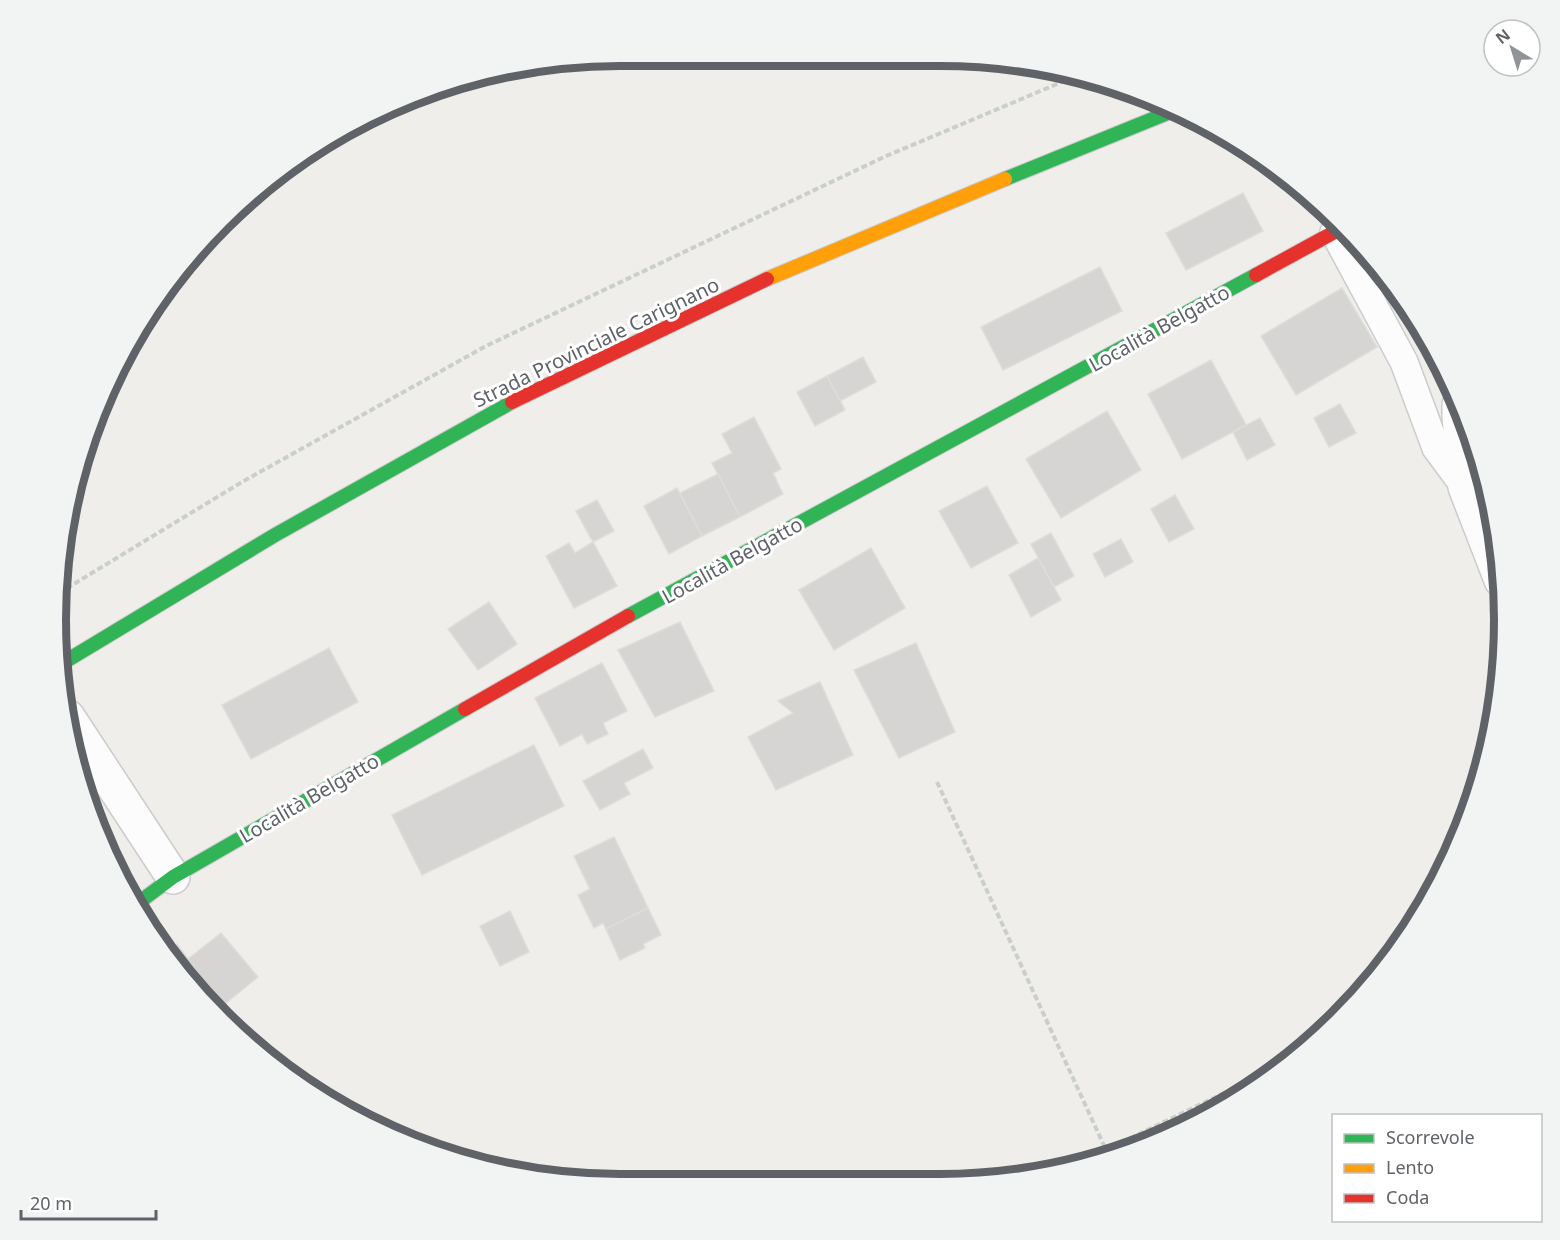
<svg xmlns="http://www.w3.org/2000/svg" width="1560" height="1240" font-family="'Noto Sans',sans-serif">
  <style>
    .building { fill: #d6d5d3; stroke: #deddd9; stroke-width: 1.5 }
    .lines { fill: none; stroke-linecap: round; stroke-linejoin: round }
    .lane-casing { stroke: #cbcccc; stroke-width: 30 }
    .street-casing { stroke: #cbcccc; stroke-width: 36 }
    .fast-casing { stroke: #cacacb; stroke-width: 16 }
    .slow-casing { stroke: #cacacb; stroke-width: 16 }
    .jam-casing { stroke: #cacacb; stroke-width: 16 }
    .path { stroke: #cacfcc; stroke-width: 4; stroke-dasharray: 6 3; stroke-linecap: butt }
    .lane { stroke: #fdfcfc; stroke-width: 27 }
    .street { stroke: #fdfcfc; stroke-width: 33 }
    .fast { stroke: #30b455; stroke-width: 14 }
    .slow { stroke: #ff9f0a; stroke-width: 14 }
    .jam { stroke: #e5322d; stroke-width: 14 }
    .labels { text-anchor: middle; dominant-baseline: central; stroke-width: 6; stroke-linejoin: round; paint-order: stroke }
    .street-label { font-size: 20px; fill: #5f6368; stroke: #fff }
    .rim { fill: none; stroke: #5f6368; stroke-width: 8 }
  </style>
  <rect width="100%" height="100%" fill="#efeeea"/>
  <g class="building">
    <polygon points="1243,193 1263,231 1186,270 1166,233"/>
    <polygon points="1100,267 1122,311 1003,370 981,327"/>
    <polygon points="1342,288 1377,347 1296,395 1261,336"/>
    <polygon points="863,357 876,382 840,401 827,376"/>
    <polygon points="1211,360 1246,425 1182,459 1148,394"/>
    <polygon points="827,376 845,410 815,426 797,392"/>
    <polygon points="1340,404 1356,433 1329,447 1314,418"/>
    <polygon points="1107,411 1141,470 1061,518 1026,459"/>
    <polygon points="754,417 781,469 773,473 783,494 740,517 712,463 732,453 722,434"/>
    <polygon points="1260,418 1275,445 1247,460 1233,432"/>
    <polygon points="718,474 740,517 702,536 680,493"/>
    <polygon points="987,486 1018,543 971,568 939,511"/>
    <polygon points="677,488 702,536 669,554 644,506"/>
    <polygon points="1175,495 1194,529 1169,542 1151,509"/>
    <polygon points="597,500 614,531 593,542 576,511"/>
    <polygon points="1051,533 1074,576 1054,587 1031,544"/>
    <polygon points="1121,539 1133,562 1105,577 1093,554"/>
    <polygon points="593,542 617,586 574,608 546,556 569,543 575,553"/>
    <polygon points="871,548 905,608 834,650 799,590"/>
    <polygon points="1038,558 1061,600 1031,617 1009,575"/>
    <polygon points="489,602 517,644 478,670 448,629"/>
    <polygon points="680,622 714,691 655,717 618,650"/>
    <polygon points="916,643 955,732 899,758 854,670"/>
    <polygon points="329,648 358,702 251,759 222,705"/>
    <polygon points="602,663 627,711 603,723 608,734 587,744 582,734 560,746 535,698"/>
    <polygon points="820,682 853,755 776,790 748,737 793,713 778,701"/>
    <polygon points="534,745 564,806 422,875 392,815"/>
    <polygon points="643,749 653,768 624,783 630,794 600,810 583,781"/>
    <polygon points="614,837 648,908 606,929 603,923 594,928 578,895 590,889 574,856"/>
    <polygon points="648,908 661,935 643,944 645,948 620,960 606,929"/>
    <polygon points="510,911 529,952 500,966 480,926"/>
    <polygon points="221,933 258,977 216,1011 200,996 167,952 177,944 188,959"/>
  </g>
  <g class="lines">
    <defs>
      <polyline id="lane" points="1334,232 1404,362 1436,448 1465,487"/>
      <g id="street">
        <polyline points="1459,405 1459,416 1465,487 1501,580"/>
        <polyline points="68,717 173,877"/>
      </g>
      <g id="fast">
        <polyline points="1005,179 1175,110"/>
        <polyline points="628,616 1256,275"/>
        <polyline points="61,664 275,535 512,402"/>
        <polyline points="134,906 173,877 465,709"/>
      </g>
      <polyline id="slow" points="767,279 1005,179"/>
      <g id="jam">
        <polyline points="1256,275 1340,229"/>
        <polyline points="512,402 767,279"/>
        <polyline points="465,709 628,616"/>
      </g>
    </defs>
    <use href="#lane" class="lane-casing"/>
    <use href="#street" class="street-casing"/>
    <use href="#fast" class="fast-casing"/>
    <use href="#slow" class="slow-casing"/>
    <use href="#jam" class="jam-casing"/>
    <g class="path">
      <polyline points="59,593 242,482 486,346 884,157 1076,76"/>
      <polyline points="937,782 1106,1150 1288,1062"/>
    </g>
    <use href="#lane" class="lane"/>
    <use href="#street" class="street"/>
    <use href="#fast" class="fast"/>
    <use href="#slow" class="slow"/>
    <use href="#jam" class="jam"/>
  </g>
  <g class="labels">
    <g class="street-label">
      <text transform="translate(1159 328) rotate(-29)">Località Belgatto</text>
      <text transform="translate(596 342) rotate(-26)">Strada Provinciale Carignano</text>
      <text transform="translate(732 560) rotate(-29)">Località Belgatto</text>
      <text transform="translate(309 798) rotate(-30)">Località Belgatto</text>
    </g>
  </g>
  <path d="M0 0H1560V1240H0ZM620 66H940A554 554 0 0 1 1494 620V620A554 554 0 0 1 940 1174H620A554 554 0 0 1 66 620V620A554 554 0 0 1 620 66Z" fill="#f2f3f3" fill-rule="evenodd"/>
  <path class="rim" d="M620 66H940A554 554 0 0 1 1494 620V620A554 554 0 0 1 940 1174H620A554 554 0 0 1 66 620V620A554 554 0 0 1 620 66Z"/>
  <rect x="1332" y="1114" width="210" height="108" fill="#ffffff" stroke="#bfc1c3" stroke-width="1.5"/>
  <rect x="1344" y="1134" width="30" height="9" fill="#30b455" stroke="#bfc1c3" stroke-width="1.5"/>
  <text x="1386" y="1144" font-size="18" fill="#5f6368">Scorrevole</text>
  <rect x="1344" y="1164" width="30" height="9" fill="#ff9f0a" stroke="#bfc1c3" stroke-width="1.5"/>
  <text x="1386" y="1174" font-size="18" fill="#5f6368">Lento</text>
  <rect x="1344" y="1194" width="30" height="9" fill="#e5322d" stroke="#bfc1c3" stroke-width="1.5"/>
  <text x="1386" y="1204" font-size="18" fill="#5f6368">Coda</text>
  <g transform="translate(1512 48) rotate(322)"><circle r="28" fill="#ffffff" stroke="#bfc1c3" stroke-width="1.5"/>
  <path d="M0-4.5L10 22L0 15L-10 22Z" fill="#919496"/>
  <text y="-9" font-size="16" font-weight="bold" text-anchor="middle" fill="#5f6368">N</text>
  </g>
  <path d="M21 1210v9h135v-9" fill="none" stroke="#5f6368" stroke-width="3"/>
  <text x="30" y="1210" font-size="18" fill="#5f6368" stroke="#ffffff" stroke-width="4.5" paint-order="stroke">20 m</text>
</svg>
